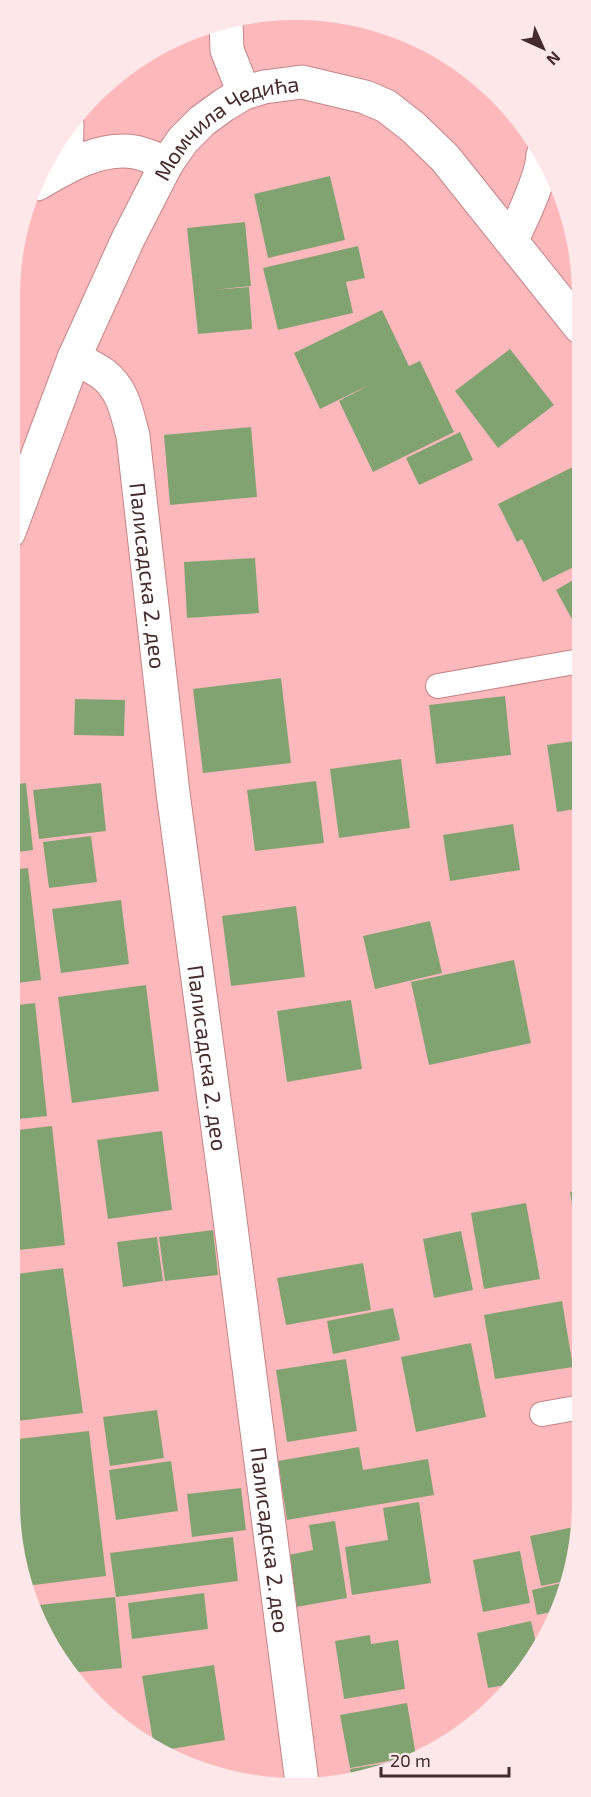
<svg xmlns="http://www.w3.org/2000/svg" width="591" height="1797" font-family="'Exo 2',sans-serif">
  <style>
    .building { fill: #81a372 }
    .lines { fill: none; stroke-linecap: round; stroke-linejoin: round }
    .lane-casing { stroke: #c48487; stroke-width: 26 }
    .street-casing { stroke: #c48487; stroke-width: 35 }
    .secondary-casing { stroke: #c48487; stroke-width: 35 }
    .lane { stroke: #fff; stroke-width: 24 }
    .street { stroke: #fff; stroke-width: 33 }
    .secondary { stroke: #fff; stroke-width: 33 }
    .labels { text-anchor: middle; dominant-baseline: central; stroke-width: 5; stroke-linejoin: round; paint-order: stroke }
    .street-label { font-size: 22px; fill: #452b2c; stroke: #fde7e8 }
  </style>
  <rect width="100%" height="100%" fill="#fdb8bb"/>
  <g class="building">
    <polygon points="330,176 345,240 268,258 254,194"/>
    <polygon points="245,222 251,286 212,290 249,287 252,329 198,334 187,228"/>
    <polygon points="358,246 365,278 346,282 353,313 278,330 263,268"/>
    <polygon points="382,310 409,366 420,361 454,432 373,472 339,401 371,384 320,409 294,353"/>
    <polygon points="510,349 554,405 498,448 455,391"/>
    <polygon points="251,427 257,497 170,505 164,435"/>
    <polygon points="460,432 473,460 419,485 406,458"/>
    <polygon points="575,466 580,476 580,564 543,582 522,539 517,542 498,504"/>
    <polygon points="255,558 259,613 187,618 184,562"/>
    <polygon points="580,576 580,634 556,590"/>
    <polygon points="281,678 291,763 203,773 193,689"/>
    <polygon points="505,696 511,755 436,764 429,705"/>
    <polygon points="75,699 125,700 124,736 74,735"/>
    <polygon points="581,740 581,808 557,812 547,745"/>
    <polygon points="401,759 410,828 339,838 330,769"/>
    <polygon points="316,781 324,843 255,851 247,790"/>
    <polygon points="26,783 33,850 9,853 9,785"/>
    <polygon points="101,783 106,831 39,839 33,790"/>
    <polygon points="513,824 520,870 450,881 443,835"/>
    <polygon points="91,836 97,882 49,888 43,842"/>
    <polygon points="28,868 41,980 9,984 9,870"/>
    <polygon points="121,900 129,964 61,973 52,909"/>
    <polygon points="296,906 305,977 231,986 222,916"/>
    <polygon points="430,921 442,973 375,989 363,936"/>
    <polygon points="514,960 531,1043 429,1065 411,982"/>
    <polygon points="146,985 159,1091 72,1103 58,997"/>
    <polygon points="351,1000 362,1069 287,1082 277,1011"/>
    <polygon points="35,1003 47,1116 9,1120 9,1006"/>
    <polygon points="52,1126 65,1245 9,1251 9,1131"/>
    <polygon points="162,1131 172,1210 108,1219 97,1140"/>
    <polygon points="581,1189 582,1251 580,1251 570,1192"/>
    <polygon points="526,1203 540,1279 484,1289 471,1213"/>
    <polygon points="213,1230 218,1275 165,1281 159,1237"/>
    <polygon points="461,1231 473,1290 434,1298 423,1239"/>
    <polygon points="157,1237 163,1281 123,1287 117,1242"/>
    <polygon points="363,1263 371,1310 286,1325 277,1278"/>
    <polygon points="63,1268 83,1413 9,1422 9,1275"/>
    <polygon points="562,1301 573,1367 495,1379 484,1315"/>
    <polygon points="393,1308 400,1340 333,1354 327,1321"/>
    <polygon points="471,1343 486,1417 416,1432 401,1357"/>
    <polygon points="346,1359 357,1431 287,1442 276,1370"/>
    <polygon points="157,1410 164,1458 110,1466 103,1417"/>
    <polygon points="89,1431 106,1576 26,1586 9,1502 9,1440"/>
    <polygon points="359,1447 363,1470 428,1459 434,1495 287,1520 278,1461"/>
    <polygon points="171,1461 178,1511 116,1520 109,1470"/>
    <polygon points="241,1488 246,1530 192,1537 187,1494"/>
    <polygon points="419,1502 431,1583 352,1595 345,1547 388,1540 383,1508"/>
    <polygon points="335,1521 347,1598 296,1607 288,1555 313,1550 309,1525"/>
    <polygon points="579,1526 572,1575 570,1580 541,1586 530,1536"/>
    <polygon points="233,1537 238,1581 116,1597 110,1553"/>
    <polygon points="520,1551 530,1603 483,1612 473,1560"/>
    <polygon points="570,1581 556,1611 537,1615 532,1590"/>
    <polygon points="204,1593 208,1629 132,1639 128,1603"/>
    <polygon points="115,1597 122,1668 69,1673 31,1611 30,1606"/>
    <polygon points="531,1621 538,1652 534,1661 511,1684 488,1688 477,1633"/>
    <polygon points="370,1635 371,1644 398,1640 405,1689 344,1699 335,1641"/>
    <polygon points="214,1665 225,1740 159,1751 154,1747 142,1676"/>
    <polygon points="407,1703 416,1756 350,1768 340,1715"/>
    <polygon points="411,1759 369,1778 352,1779 350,1769"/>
  </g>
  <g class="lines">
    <defs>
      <g id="lane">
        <polyline points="438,686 580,661"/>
        <polyline points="542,1414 582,1407"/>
      </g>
      <g id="street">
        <polyline points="226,22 227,50 244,93"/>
        <polyline points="66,167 67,124"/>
        <path d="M37,184C66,167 100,146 135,152C146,154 157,160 167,163"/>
        <path d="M512,240C522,218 542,178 543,155"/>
        <path id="s1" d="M74,358C84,363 95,368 103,374C123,389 127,413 133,436L173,793L227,1196L302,1783"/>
      </g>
      <g id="secondary">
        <path id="s2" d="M9,532L74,358L128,239L167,163L183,140L202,121L224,105L244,93L264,87L302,82L365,97L386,106L413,127L445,158L580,327"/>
      </g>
    </defs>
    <use href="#lane" class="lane-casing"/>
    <use href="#street" class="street-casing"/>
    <use href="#secondary" class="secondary-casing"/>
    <use href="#lane" class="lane"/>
    <use href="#street" class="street"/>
    <use href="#secondary" class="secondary"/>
  </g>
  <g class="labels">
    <g class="street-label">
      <text stroke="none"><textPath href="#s2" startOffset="474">Момчила Чедића</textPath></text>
      <text stroke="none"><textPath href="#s1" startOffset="244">Палисадска 2. део</textPath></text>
      <text stroke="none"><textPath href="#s1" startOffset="730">Палисадска 2. део</textPath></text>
      <text stroke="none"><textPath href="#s1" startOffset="1216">Палисадска 2. део</textPath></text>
    </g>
  </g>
  <path d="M0 0H591V1797H0ZM296 20H296A276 276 0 0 1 572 296V1502A276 276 0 0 1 296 1778H296A276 276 0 0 1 20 1502V296A276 276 0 0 1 296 20Z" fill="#fde7e8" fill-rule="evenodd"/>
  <g transform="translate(543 48) rotate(135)" stroke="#fde7e8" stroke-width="4.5" paint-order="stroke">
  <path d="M0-4.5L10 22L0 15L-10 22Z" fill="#452b2c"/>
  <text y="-9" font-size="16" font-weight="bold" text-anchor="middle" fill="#452b2c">N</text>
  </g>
  <path d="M381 1767v9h128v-9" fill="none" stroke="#452b2c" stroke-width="3"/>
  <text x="390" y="1767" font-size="18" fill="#452b2c" stroke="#fde7e8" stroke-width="4.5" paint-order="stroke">20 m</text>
</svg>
